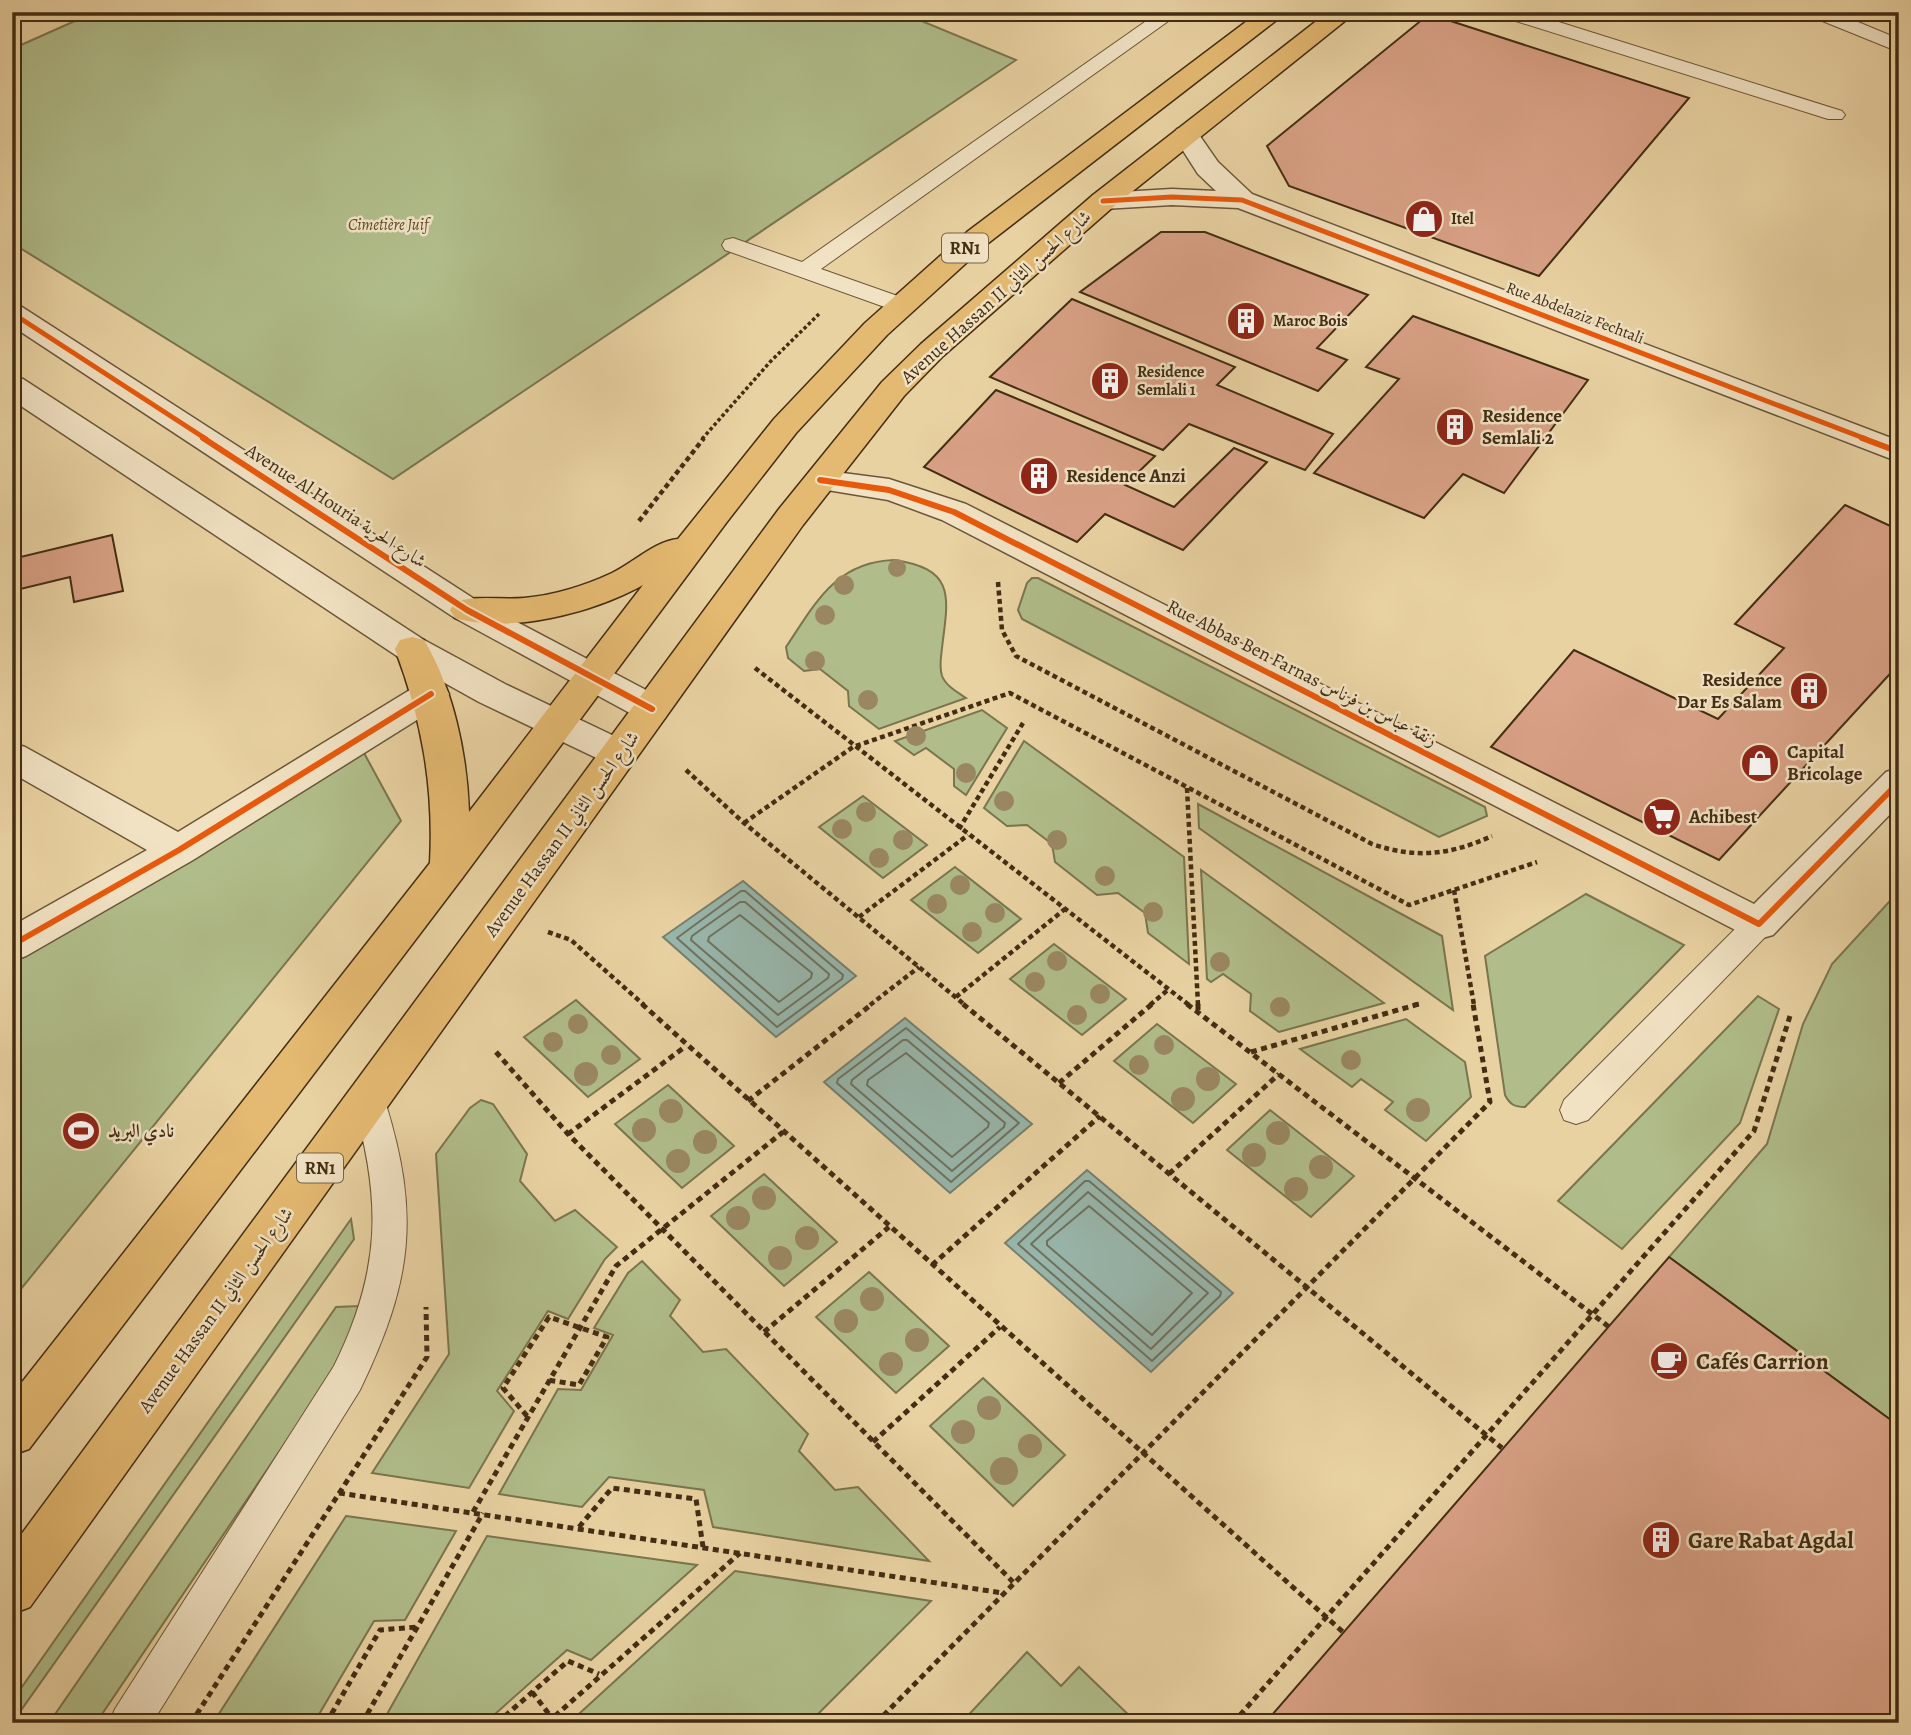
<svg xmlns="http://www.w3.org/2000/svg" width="1911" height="1735" font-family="Alegreya,Amiri,serif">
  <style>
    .green { fill: #b0bd8a; stroke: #7a754e; stroke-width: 2 }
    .water { fill: #98b6ab; stroke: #767f6e; stroke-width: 2 }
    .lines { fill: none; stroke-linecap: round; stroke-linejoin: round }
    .shore { stroke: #6e725f; stroke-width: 2 }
    .building { fill: #d9a186; stroke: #432d13; stroke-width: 2 }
    .service-casing { stroke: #6c5637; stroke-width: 2 }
    .minor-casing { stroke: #6c5637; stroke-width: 3 }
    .tertiary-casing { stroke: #6c5637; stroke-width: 3 }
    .primary-casing { stroke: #432d13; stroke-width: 3 }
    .path-far2 { stroke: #432d13; stroke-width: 3.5; stroke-dasharray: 3.5 2.5; stroke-linecap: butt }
    .path-far1 { stroke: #432d13; stroke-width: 4.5; stroke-dasharray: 5 3.5; stroke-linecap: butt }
    .path { stroke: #432d13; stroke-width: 5; stroke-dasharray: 6 4.5; stroke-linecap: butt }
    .service { fill: #f1e2c3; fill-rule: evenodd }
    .minor { fill: #f1e2c3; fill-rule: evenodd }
    .tertiary { fill: #f1e2c3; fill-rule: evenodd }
    .primary { fill: #e4b971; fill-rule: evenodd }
    .cycleway-far1-casing { stroke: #f1e2c3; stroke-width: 9 }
    .cycleway-casing { stroke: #f1e2c3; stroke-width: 10 }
    .cycleway-far1 { stroke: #e8590c; stroke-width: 5 }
    .cycleway { stroke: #e8590c; stroke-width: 6 }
    .tree { fill: #9a8761 }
    .labels { text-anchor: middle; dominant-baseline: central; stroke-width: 5; stroke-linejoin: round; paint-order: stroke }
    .far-poi-label { font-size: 16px; font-weight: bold; fill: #432d13; stroke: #f1e2c3; text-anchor: start }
    .far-park-label { font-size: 16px; font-style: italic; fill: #594a2b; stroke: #f1e2c3 }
    .far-street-label { font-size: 16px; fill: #432d13; stroke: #f1e2c3 }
    .shield { fill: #f1e2c3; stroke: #776348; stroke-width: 2 }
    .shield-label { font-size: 18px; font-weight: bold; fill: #432d13 }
    .street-label { font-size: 19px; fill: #432d13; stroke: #f1e2c3 }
    .poi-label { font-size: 19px; font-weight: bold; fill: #432d13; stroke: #f1e2c3; text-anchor: start }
    .near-poi-label { font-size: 23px; font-weight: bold; fill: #432d13; stroke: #f1e2c3; text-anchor: start }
  </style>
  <rect width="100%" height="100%" fill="#e9d2a2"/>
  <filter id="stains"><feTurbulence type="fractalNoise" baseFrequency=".00286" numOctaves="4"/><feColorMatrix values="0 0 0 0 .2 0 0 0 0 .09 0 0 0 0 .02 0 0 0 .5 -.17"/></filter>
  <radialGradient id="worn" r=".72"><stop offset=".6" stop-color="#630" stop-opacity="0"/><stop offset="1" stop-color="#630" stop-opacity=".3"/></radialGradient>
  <g class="green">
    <polygon points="95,12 900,12 1016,60 393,479 12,243 12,49"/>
    <path d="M894,560C957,569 948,598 942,648C941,657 939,667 942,676C946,686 957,692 966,698L879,729L849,706L848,691L820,669L804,671L788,658L786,647C816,602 836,562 894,560Z"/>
    <polygon points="1032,578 1038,578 1485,807 1487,816 1439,837 1022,619 1018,610 1027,583"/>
    <polygon points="982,710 1007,728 966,795 954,786 954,769 926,748 914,755 895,741"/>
    <polygon points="1024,741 1184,857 1189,964 1148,933 1145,913 1118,893 1097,895 1055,862 1052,844 1027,825 1007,826 984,808"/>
    <polygon points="364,753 401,821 12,1300 12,963"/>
    <polygon points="863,796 927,845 883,878 819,827"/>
    <polygon points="1198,804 1442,936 1453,1010 1199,828"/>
    <polygon points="955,867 1021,919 978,953 911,900"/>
    <polygon points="1201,870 1384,1003 1279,1032 1250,1011 1251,994 1223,974 1211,982 1207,979"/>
    <polygon points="1899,891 1899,1426 1669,1257 1767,1144 1803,1024 1832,964"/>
    <path d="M1586,894L1684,945L1525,1107C1515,1107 1510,1105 1505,1095L1485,956Z"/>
    <polygon points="1054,944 1126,999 1082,1035 1010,979"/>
    <polygon points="1758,996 1779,1009 1740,1123 1622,1249 1558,1201"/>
    <polygon points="576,1000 640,1059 588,1097 524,1037"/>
    <polygon points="1406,1019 1465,1062 1471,1097 1426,1141 1385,1110 1393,1102 1361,1079 1352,1087 1300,1049"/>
    <polygon points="1157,1024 1236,1084 1193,1123 1114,1061"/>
    <polygon points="668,1085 734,1146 682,1188 615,1124"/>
    <polygon points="481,1100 493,1104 527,1154 520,1181 555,1221 575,1210 617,1247 605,1259 568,1319 548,1311 497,1391 514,1411 469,1488 372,1473 449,1354 436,1154 470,1108"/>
    <polygon points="1270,1110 1354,1176 1311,1217 1227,1150"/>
    <polygon points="764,1174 837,1242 784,1286 711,1216"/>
    <polygon points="351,1219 354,1239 12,1723 12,1701"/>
    <polygon points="642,1261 680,1300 670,1316 703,1352 726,1349 808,1434 799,1451 835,1490 858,1487 929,1561 713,1527 704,1490 609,1477 582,1507 499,1494 558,1389 581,1390 613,1335 594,1328 628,1273"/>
    <polygon points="869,1272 949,1346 896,1393 816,1317"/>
    <polygon points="359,1306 346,1353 96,1723 49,1723 336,1307"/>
    <polygon points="983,1378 1065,1455 1013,1506 930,1426"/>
    <polygon points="346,1516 456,1531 405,1620 374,1621 318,1716 321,1723 213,1723"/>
    <polygon points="487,1536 697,1565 591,1660 567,1650 485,1723 382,1723"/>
    <polygon points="735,1571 931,1601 809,1723 569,1723"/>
    <polygon points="1027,1652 1061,1686 1079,1667 1137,1723 961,1723"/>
  </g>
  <g class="water">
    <polygon points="743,881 856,976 776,1037 663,937"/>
    <polygon points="905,1018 1032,1124 950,1193 824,1082"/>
    <polygon points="1087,1170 1233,1293 1151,1372 1005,1243"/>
  </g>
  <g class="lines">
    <g class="shore">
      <polygon points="741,891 745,891 843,975 842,979 777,1027 677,938"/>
      <polygon points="740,902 745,902 829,974 828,978 778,1015 691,940 692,936"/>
      <polygon points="740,915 812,973 811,978 779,1002 708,941 709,937"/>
      <polygon points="906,1028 1019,1123 951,1182 837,1083 838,1079"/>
      <polygon points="903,1040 907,1040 1005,1123 1004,1127 952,1171 851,1084 852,1080"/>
      <polygon points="906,1053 989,1123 988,1127 952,1157 867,1085 868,1080"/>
      <polygon points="1085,1181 1089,1181 1221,1292 1220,1296 1152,1361 1018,1244"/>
      <polygon points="1088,1192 1208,1293 1151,1349 1031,1244"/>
      <polygon points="1089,1206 1192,1293 1152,1335 1047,1245 1047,1241"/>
    </g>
  </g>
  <g class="building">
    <polygon points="1429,14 1689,98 1539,276 1289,186 1267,146"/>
    <polygon points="1161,232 1205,232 1368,295 1317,348 1347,360 1318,391 1080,292"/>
    <polygon points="1072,299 1235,367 1217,385 1333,434 1305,470 1189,424 1163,450 990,377"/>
    <polygon points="1413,316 1588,380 1504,493 1463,474 1424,518 1314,473 1399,379 1366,367"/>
    <polygon points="996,390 1155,456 1125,485 1174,507 1234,448 1267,462 1183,550 1105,514 1077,542 924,467"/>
    <polygon points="1845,505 1899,530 1899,664 1719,860 1491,747 1574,650 1718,719 1784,648 1735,624"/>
    <polygon points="112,535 123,591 74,602 70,577 12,591 12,559"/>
    <polygon points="1669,1257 1899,1426 1899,1723 1265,1723"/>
  </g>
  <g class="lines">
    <defs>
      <g id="service">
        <polygon points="12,12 23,12 12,19"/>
        <polygon points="1159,12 1181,12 821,269 909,300 912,305 909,310 893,310 725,250 722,245 725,240 733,238 802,262"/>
        <polygon points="1498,12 1527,12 1842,111 1845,115 1842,119 1828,119 1500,16"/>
        <polygon points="1808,12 1834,12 1899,39 1899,52 1810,16"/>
        <polygon points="1759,912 1770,916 1774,924 1770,932 1588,1120 1576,1124 1564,1120 1560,1110 1564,1100 1748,916"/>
        <path d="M369,1087L381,1091L385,1101C421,1216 412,1282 360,1390L152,1723H109L115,1709L334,1366C381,1271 382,1201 353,1101L357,1091Z"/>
      </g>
      <polygon id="minor" points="431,681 444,685 449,694 444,703 193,860 26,956 12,961 12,926 147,850 12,773 12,743 25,747 178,832 418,685"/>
      <g id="tertiary">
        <polygon points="1186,127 1195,129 1218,162 1252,194 1899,441 1899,462 1238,208 1172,205 1103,209 1093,207 1089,201 1093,195 1103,193 1172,189 1216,191 1198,174 1173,135 1177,129"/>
        <polygon points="12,304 22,307 479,602 665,700 670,709 665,718 652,722 639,718 455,618 12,326"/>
        <polygon points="12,377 23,379 424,640 505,684 633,745 638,754 633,763 620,767 607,763 479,702 400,658 12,400"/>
        <polygon points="820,470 889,479 966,504 1754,904 1886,772 1899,768 1899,805 1773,935 1759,939 1745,935 942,520 888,500 809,487 804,480 809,473"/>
      </g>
      <g id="primary">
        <path d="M1259,12H1287L987,244L887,335L796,433L726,523L463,877L29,1449L12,1455V1395L430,863C434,787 422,720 395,649L400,640L412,637L424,640C454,690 467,755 469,812L643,585C593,613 510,634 455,618L450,610L455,602C477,595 501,600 524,598C555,595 584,586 612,573C633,563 655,541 678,539L774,419L865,323L967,232Z"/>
        <polygon points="1328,12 1356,12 1113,207 943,356 904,396 803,525 30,1607 12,1614 12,1547 779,509 882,382 921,344 1093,195"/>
      </g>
    </defs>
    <use href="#service" class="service-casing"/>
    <use href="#minor" class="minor-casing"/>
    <use href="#tertiary" class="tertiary-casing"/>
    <use href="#primary" class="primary-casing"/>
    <polyline class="path-far2" points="702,439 770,362 819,314"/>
    <g class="path-far1">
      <polyline points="639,521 704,438"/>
      <path d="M998,582L1002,630L1016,656L1372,844C1416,859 1450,855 1492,836"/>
      <polyline points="755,668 1189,1005"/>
      <polyline points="686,770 744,823 965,1005"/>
      <polyline points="1187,788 1198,1005"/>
      <polyline points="744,823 853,747 1010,693 1409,905 1537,862"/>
      <polyline points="959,829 1023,723"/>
      <polyline points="1454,890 1474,1005"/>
      <polyline points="859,917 968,835"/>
      <polyline points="548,932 571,940 644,1005"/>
      <polyline points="956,997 1065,909"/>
      <polyline points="870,1005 919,967"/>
      <polyline points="1150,1005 1169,989"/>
      <polyline points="1414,1005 1419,1004"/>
    </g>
    <g class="path">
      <polyline points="642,1004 1343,1632"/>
      <polyline points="963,1004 1502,1448"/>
      <polyline points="1187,1004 1609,1327"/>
      <polyline points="1198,1004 1198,1012"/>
      <polyline points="496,1052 568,1134 1013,1582"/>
      <polyline points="1251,1052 1419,1004"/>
      <polyline points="1059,1083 1152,1004"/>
      <polyline points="748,1101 872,1004"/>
      <polyline points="568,1134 686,1046"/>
      <polyline points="1169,1174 1279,1074"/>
      <polyline points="932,1265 1100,1116"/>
      <polyline points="764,1332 889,1227"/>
      <polyline points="527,1416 503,1388 549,1317 607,1337 579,1385 548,1380"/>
      <polyline points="873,1442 1000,1327"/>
      <polyline points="339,1493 1003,1593"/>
      <polyline points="473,1512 616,1266 783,1132"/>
      <polyline points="579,1527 612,1488 696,1499 703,1547"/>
      <polyline points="532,1692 552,1718"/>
      <polyline points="191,1723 427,1357 426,1307"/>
      <polyline points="337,1723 332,1713 380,1630 417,1627"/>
      <polyline points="362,1723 483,1513"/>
      <polyline points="497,1723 568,1661 599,1674"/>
      <polyline points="547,1723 740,1553"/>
      <polyline points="876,1723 1490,1102 1473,1004"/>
      <polyline points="1233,1723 1754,1131 1790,1016"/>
    </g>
    <use href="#service" class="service"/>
    <use href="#minor" class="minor"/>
    <use href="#tertiary" class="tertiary"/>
    <use href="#primary" class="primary"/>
    <defs>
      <g id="cycleway-far1">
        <polyline points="1103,201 1172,197 1242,200 1866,439"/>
        <polyline points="12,313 206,439"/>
      </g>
      <g id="cycleway">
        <polyline points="203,438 467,610 652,709"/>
        <polyline points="1862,438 1899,452"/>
        <polyline points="820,480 889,490 954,512 1759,924 1899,782"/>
        <polyline points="12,945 179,850 431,694"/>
      </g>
    </defs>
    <use href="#cycleway-far1" class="cycleway-far1-casing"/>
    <use href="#cycleway" class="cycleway-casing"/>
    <use href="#cycleway-far1" class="cycleway-far1"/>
    <use href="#cycleway" class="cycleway"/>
  </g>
  <g class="tree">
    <circle cx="897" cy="568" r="9"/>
    <circle cx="844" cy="585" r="10"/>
    <circle cx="825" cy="615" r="10"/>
    <circle cx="815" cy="661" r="10"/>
    <circle cx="868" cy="700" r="10"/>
    <circle cx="916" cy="736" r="10"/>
    <circle cx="966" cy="773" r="10"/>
    <circle cx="1004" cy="801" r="10"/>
    <circle cx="866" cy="812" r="10"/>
    <circle cx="842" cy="829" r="10"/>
    <circle cx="903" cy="840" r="10"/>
    <circle cx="1057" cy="840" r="10"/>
    <circle cx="879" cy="858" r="10"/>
    <circle cx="1105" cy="876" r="10"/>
    <circle cx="960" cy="885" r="10"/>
    <circle cx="937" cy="904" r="10"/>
    <circle cx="1153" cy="912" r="10"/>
    <circle cx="995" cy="913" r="10"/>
    <circle cx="972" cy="932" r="10"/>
    <circle cx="1057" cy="961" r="10"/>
    <circle cx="1220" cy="962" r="10"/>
    <circle cx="1035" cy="982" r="10"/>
    <circle cx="1100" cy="994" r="10"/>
    <circle cx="1280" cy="1007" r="10"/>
    <circle cx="1077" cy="1015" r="10"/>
    <circle cx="578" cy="1024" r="10"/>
    <circle cx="553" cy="1042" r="10"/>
    <circle cx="1164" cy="1045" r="10"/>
    <circle cx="611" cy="1055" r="10"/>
    <circle cx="1351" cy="1060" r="10"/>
    <circle cx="1139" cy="1065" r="10"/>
    <circle cx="586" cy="1074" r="12"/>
    <circle cx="1208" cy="1079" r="12"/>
    <circle cx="1183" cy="1099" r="12"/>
    <circle cx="1418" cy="1110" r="12"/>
    <circle cx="671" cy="1111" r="12"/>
    <circle cx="644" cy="1130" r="12"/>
    <circle cx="1278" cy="1133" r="12"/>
    <circle cx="705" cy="1142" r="12"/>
    <circle cx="1254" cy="1155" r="12"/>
    <circle cx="678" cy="1161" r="12"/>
    <circle cx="1321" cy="1167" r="12"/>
    <circle cx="1296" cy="1189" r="12"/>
    <circle cx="764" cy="1198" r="12"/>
    <circle cx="738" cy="1218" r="12"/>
    <circle cx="807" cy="1238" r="12"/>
    <circle cx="780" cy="1258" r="12"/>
    <circle cx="872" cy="1299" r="12"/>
    <circle cx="846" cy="1321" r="12"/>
    <circle cx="917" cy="1340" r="12"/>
    <circle cx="891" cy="1364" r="12"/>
    <circle cx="989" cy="1408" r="12"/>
    <circle cx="963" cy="1432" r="12"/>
    <circle cx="1030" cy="1446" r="12"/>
    <circle cx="1004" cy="1471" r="14"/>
  </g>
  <defs>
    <symbol id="shop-disc" viewBox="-11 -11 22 22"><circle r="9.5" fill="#8f2418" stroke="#f1e2c3"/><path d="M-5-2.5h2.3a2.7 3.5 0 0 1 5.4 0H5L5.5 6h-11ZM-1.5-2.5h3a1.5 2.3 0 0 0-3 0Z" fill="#fff"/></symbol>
    <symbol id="building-disc" viewBox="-11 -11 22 22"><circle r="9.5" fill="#8f2418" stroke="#f1e2c3"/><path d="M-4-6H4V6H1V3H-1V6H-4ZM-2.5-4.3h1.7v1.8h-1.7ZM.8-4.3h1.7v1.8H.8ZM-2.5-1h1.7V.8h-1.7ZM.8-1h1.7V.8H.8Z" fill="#fff"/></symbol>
    <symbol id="supermarket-disc" viewBox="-11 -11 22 22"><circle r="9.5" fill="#8f2418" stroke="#f1e2c3"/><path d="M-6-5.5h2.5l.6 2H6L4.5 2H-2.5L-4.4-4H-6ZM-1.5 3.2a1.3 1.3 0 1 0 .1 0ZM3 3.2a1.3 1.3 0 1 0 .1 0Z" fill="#fff"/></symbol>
    <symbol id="stadium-disc" viewBox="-11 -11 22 22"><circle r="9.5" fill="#8f2418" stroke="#f1e2c3"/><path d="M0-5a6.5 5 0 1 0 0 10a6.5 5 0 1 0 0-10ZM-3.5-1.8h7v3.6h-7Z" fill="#fff"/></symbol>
    <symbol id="cafe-disc" viewBox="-11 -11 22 22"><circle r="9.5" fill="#8f2418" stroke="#f1e2c3"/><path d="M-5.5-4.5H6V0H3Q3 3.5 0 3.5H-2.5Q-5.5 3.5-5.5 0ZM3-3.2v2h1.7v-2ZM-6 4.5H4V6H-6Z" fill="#fff"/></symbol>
  </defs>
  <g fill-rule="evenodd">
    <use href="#shop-disc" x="1402" y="197" width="44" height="44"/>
    <use href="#building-disc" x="1224" y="299" width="44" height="44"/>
    <use href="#building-disc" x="1088" y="359" width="44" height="44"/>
    <use href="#building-disc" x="1433" y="405" width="44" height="44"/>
    <use href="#building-disc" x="1017" y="454" width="44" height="44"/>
    <use href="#building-disc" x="1787" y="669" width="44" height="44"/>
    <use href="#shop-disc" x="1738" y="741" width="44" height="44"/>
    <use href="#supermarket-disc" x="1640" y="795" width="44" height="44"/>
    <use href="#stadium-disc" x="59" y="1109" width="44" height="44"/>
    <use href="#cafe-disc" x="1647" y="1339" width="44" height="44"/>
    <use href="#building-disc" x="1639" y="1518" width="44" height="44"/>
  </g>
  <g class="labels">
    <g class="far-poi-label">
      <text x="1451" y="219">Itel</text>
      <text x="1273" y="321">Maroc Bois</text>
      <text x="1137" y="372">Residence<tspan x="1137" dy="18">Semlali 1</tspan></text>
    </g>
    <g class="far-park-label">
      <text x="388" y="225">Cimetière Juif</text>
    </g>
    <g class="far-street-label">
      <text transform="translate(1575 313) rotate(21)">Rue Abdelaziz Fechtali</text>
    </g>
    <g class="shield">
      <rect x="942" y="233.5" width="46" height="29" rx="5"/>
      <rect x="297" y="1153.5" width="46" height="29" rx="5"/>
    </g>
    <g class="shield-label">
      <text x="965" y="248">RN1</text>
      <text x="320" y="1168">RN1</text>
    </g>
    <g class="street-label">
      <text transform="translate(996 297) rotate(-42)">Avenue Hassan II شارع الحسن الثاني</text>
      <text transform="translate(336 506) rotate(33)">Avenue Al Houria شارع الحرية</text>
      <text transform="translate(1302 673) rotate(27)">Rue Abbas Ben Farnas زنقة عباس بن فرناس</text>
      <text transform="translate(562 834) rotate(-54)">Avenue Hassan II شارع الحسن الثاني</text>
      <text transform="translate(216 1310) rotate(-54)">Avenue Hassan II شارع الحسن الثاني</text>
    </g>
    <g class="poi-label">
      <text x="1482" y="416">Residence<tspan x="1482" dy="22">Semlali 2</tspan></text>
      <text x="1066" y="476">Residence Anzi</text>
      <text x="1782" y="680" text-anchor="end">Residence<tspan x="1782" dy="22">Dar Es Salam</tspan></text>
      <text x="1787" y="752">Capital<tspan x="1787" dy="22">Bricolage</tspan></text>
      <text x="1689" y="817">Achibest</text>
      <text x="108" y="1131">نادي البريد</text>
    </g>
    <g class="near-poi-label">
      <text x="1696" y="1361">Cafés Carrion</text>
      <text x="1688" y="1540">Gare Rabat Agdal</text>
    </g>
  </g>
  <rect width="1911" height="1735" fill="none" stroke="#e9d2a2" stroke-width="42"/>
  <rect x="14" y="14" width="1883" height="1707" fill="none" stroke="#432d13" stroke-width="3.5"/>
  <rect x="21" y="21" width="1869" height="1693" fill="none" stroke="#432d13" stroke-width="2"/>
  <rect width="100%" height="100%" filter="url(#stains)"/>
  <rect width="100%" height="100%" fill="url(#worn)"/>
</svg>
